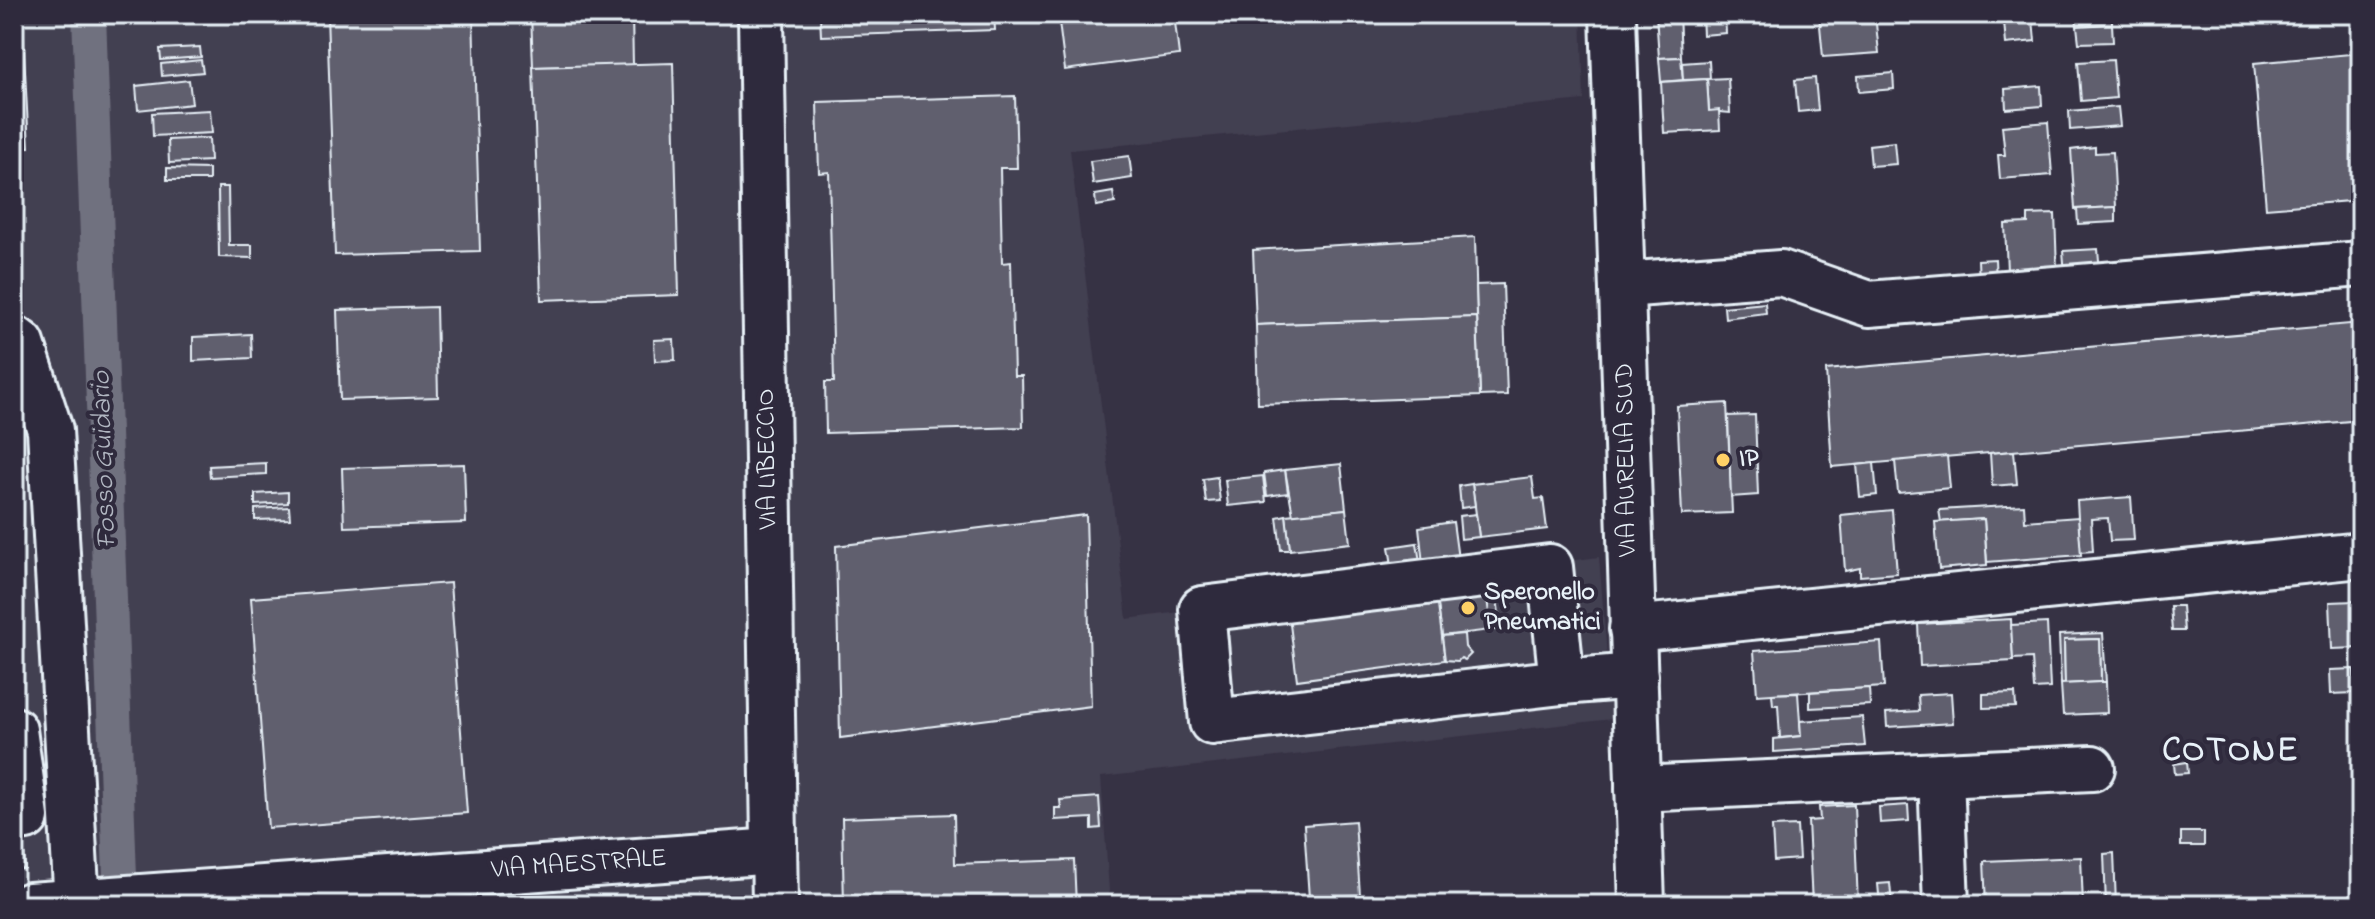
<svg xmlns="http://www.w3.org/2000/svg" width="2375" height="919" font-family="'Indie Flower',sans-serif">
  <style>
    .built { fill: #433f51 }
    .lines { fill: none; stroke-linecap: round; stroke-linejoin: round }
    .canal { stroke: #70717f; stroke-width: 34 }
    .building { fill: #605e6e; stroke: #e8f1f8; stroke-width: 2 }
    .minor-casing { stroke: #e8f1f8; stroke-width: 50 }
    .major-casing { stroke: #e8f1f8; stroke-width: 50 }
    .minor { stroke: #2f2a3d; stroke-width: 44 }
    .major { stroke: #2f2a3d; stroke-width: 44 }
    .poi-dot { fill: #ffd166; stroke: #2f2a3d; stroke-width: 3 }
    .labels { text-anchor: middle; dominant-baseline: central; stroke-width: 8; stroke-linejoin: round; paint-order: stroke }
    .street-label { font-size: 26px; fill: #e8f1f8; stroke: #2f2a3d }
    .poi-label { font-size: 26px; font-weight: bold; fill: #e8f1f8; stroke: #2f2a3d; text-anchor: start }
    .water-label { font-size: 28px; font-style: italic; fill: #b2b7c2; stroke: #2f2a3d }
    .district-label { font-size: 34px; font-weight: bold; letter-spacing: 2px; fill: #e8f1f8; stroke: #2f2a3d }
  </style>
  <rect width="100%" height="100%" fill="#363244"/>
  <filter id="ink" filterUnits="userSpaceOnUse"><feTurbulence type="fractalNoise" baseFrequency=".0125" numOctaves="2"/><feDisplacementMap in="SourceGraphic" scale="16" xChannelSelector="R" yChannelSelector="G"/><feConvolveMatrix kernelMatrix="1 2 1 2 8 2 1 2 1" color-interpolation-filters="sRGB"/></filter>
  <g filter="url(#ink)">
    <polygon class="built" points="14,14 1581,14 1584,100 1070,150 1127,619 1599,557 1612,719 1101,777 1110,905 14,905"/>
    <g class="lines">
      <polyline class="canal" points="89,14 121,905"/>
    </g>
    <g class="building">
      <polygon points="14,14 22,14 29,147 14,148"/>
      <polygon points="327,14 473,14 480,251 335,255"/>
      <polygon points="531,14 632,14 633,65 533,67"/>
      <polygon points="820,14 994,14 995,30 821,36"/>
      <polygon points="1058,14 1119,14 1059,22"/>
      <polygon points="1119,14 1174,14 1179,55 1065,70 1059,22"/>
      <polygon points="1656,14 1679,14 1681,57 1659,58"/>
      <polygon points="1702,14 1725,14 1726,33 1703,35"/>
      <polygon points="1875,14 1879,53 1823,57 1819,15"/>
      <polygon points="2076,14 2112,14 2112,24 2077,26"/>
      <polygon points="2033,19 2035,41 2006,44 2004,22"/>
      <polygon points="2112,24 2113,42 2079,43 2077,26"/>
      <polygon points="200,47 201,57 161,60 160,49"/>
      <polygon points="2361,53 2361,200 2266,208 2254,63"/>
      <polygon points="1681,57 1683,80 1661,82 1659,58"/>
      <polygon points="201,60 203,72 162,76 161,64"/>
      <polygon points="2113,60 2116,98 2081,101 2078,62"/>
      <polygon points="1709,61 1710,79 1683,80 1682,63"/>
      <polygon points="673,63 679,295 541,300 533,67"/>
      <polygon points="1893,73 1894,89 1859,92 1858,76"/>
      <polygon points="1728,78 1730,113 1709,111 1707,79"/>
      <polygon points="1815,78 1818,110 1798,112 1795,80"/>
      <polygon points="1707,79 1709,111 1719,110 1720,130 1664,133 1661,82"/>
      <polygon points="189,80 192,104 138,110 136,86"/>
      <polygon points="2041,86 2042,106 2006,109 2005,89"/>
      <polygon points="1015,96 1017,168 1000,168 1002,263 1011,262 1014,376 1022,376 1023,427 826,433 825,382 834,382 829,172 819,173 817,102"/>
      <polygon points="2118,107 2120,126 2070,130 2069,111"/>
      <polygon points="210,110 212,133 153,136 152,113"/>
      <polygon points="2048,122 2052,175 2000,179 1998,155 2005,155 2002,126"/>
      <polygon points="209,138 210,161 169,163 168,140"/>
      <polygon points="1894,142 1896,164 1871,166 1869,145"/>
      <polygon points="2095,147 2095,153 2113,152 2116,207 2075,209 2071,150"/>
      <polygon points="1129,156 1132,178 1093,184 1090,161"/>
      <polygon points="167,168 209,169 209,180 167,180"/>
      <polygon points="218,187 228,187 229,245 252,245 252,258 219,257"/>
      <polygon points="1113,192 1115,203 1096,206 1095,195"/>
      <polygon points="2116,207 2116,222 2078,224 2077,209"/>
      <polygon points="2055,214 2057,269 2007,271 2005,224 2028,223 2028,215"/>
      <polygon points="1475,237 1477,317 1256,325 1253,250"/>
      <polygon points="2098,249 2100,272 2065,274 2063,251"/>
      <polygon points="1995,259 1996,281 1979,283 1978,260"/>
      <polygon points="1503,284 1507,395 1480,396 1476,285"/>
      <polygon points="1765,303 1766,313 1725,318 1724,307"/>
      <polygon points="436,307 438,397 340,400 337,310"/>
      <polygon points="1477,317 1480,396 1258,404 1256,325"/>
      <polygon points="2361,323 2361,420 1832,467 1826,370"/>
      <polygon points="251,334 252,358 193,361 193,337"/>
      <polygon points="674,339 675,360 655,361 654,340"/>
      <polygon points="1727,403 1732,513 1682,515 1677,406"/>
      <polygon points="1755,415 1758,495 1731,497 1728,416"/>
      <polygon points="2014,451 2017,484 1992,486 1990,453"/>
      <polygon points="1947,456 1950,488 1898,493 1895,461"/>
      <polygon points="266,463 266,474 210,477 209,466"/>
      <polygon points="1874,463 1877,495 1860,497 1857,465"/>
      <polygon points="464,464 466,523 344,527 342,468"/>
      <polygon points="1341,464 1346,509 1293,515 1285,470"/>
      <polygon points="1285,470 1288,493 1267,496 1264,473"/>
      <polygon points="1263,476 1266,502 1228,506 1225,480"/>
      <polygon points="1217,477 1220,501 1206,502 1203,479"/>
      <polygon points="1532,477 1535,499 1543,498 1547,529 1479,537 1472,484"/>
      <polygon points="1472,484 1475,506 1461,508 1459,486"/>
      <polygon points="288,492 288,503 255,505 255,494"/>
      <polygon points="2131,497 2134,540 2110,541 2108,518 2091,519 2093,551 2080,552 2077,501"/>
      <polygon points="2024,505 2025,521 2078,517 2081,555 1987,562 1984,519 1941,522 1939,510"/>
      <polygon points="289,507 290,519 255,520 255,509"/>
      <polygon points="1346,509 1350,543 1290,550 1286,515"/>
      <polygon points="1892,510 1897,573 1860,576 1860,568 1845,571 1841,515"/>
      <polygon points="1476,514 1479,537 1461,539 1459,516"/>
      <polygon points="1086,515 1091,706 840,738 836,546"/>
      <polygon points="1286,515 1290,550 1281,550 1277,517"/>
      <polygon points="1984,519 1987,565 1939,569 1935,522"/>
      <polygon points="1453,522 1458,559 1423,564 1419,527"/>
      <polygon points="1417,543 1421,568 1393,571 1389,547"/>
      <polygon points="1495,581 1501,630 1491,630 1485,582"/>
      <polygon points="1485,582 1491,630 1442,636 1436,590"/>
      <polygon points="450,583 467,813 268,828 251,598"/>
      <polygon points="1436,590 1445,660 1297,680 1288,608"/>
      <polygon points="2355,601 2358,648 2332,649 2330,602"/>
      <polygon points="2170,606 2182,606 2184,631 2172,631"/>
      <polygon points="2011,619 2013,661 1920,666 1918,624"/>
      <polygon points="2047,623 2050,688 2034,689 2032,658 2013,659 2011,625"/>
      <polygon points="2103,633 2106,682 2101,682 2100,639 2064,640 2065,684 2061,684 2059,635"/>
      <polygon points="1464,634 1465,647 1471,654 1465,660 1461,658 1458,661 1445,660 1442,636"/>
      <polygon points="2100,639 2101,682 2065,684 2064,640"/>
      <polygon points="1881,642 1884,687 1757,695 1754,651"/>
      <polygon points="2354,669 2355,693 2331,694 2330,670"/>
      <polygon points="2101,682 2106,682 2107,713 2063,715 2061,684"/>
      <polygon points="1869,688 1870,705 1810,708 1810,692"/>
      <polygon points="1798,693 1801,736 1780,738 1778,705 1773,705 1772,694"/>
      <polygon points="1951,693 1953,723 1887,727 1886,713 1919,711 1918,695"/>
      <polygon points="2015,693 2016,707 1983,708 1983,694"/>
      <polygon points="1862,717 1865,746 1774,752 1774,739 1801,736 1800,721"/>
      <polygon points="2187,762 2188,773 2175,774 2174,764"/>
      <polygon points="1099,797 1101,828 1092,829 1092,818 1055,820 1055,808 1061,808 1060,800"/>
      <polygon points="1854,805 1858,905 1812,905 1808,821 1820,820 1819,807"/>
      <polygon points="1908,805 1909,821 1880,823 1879,807"/>
      <polygon points="954,814 955,864 1074,860 1076,905 844,905 842,818"/>
      <polygon points="1355,821 1360,895 1309,898 1304,825"/>
      <polygon points="1797,826 1799,859 1774,861 1772,827"/>
      <rect x="2181" y="832" width="23" height="14"/>
      <polygon points="24,851 25,869 14,870 14,852"/>
      <polygon points="2114,853 2116,905 2106,905 2104,854"/>
      <polygon points="2081,857 2083,905 1986,905 1984,861"/>
      <polygon points="1890,883 1892,905 1880,905 1878,884"/>
    </g>
    <g class="lines">
      <defs>
        <g id="minor">
          <polyline points="761,14 775,905"/>
          <polyline points="1623,285 1781,273 1869,304 2361,264"/>
          <polyline points="14,338 22,344 50,430 77,905"/>
          <polyline points="1632,629 2361,555"/>
          <polyline points="1562,682 1550,567 1202,609 1212,722 1562,682 1635,676"/>
          <polyline points="14,730 26,817 14,818"/>
          <polyline points="1941,775 1946,905"/>
          <polyline points="1638,789 2092,768"/>
          <polyline points="30,905 774,851"/>
        </g>
        <polyline id="major" points="1613,14 1642,905"/>
      </defs>
      <use href="#minor" class="minor-casing"/>
      <use href="#major" class="major-casing"/>
      <use href="#minor" class="minor"/>
      <use href="#major" class="major"/>
    </g>
  </g>
  <g class="poi-dot">
    <circle cx="1723" cy="460" r="8"/>
    <circle cx="1468" cy="608" r="8"/>
  </g>
  <g class="labels">
    <g class="street-label">
      <text transform="translate(768 459) rotate(-91)">VIA LIBECCIO</text>
      <text transform="translate(1627 460) rotate(-91)">VIA AURELIA SUD</text>
      <text transform="translate(579 865) rotate(-4)">VIA MAESTRALE</text>
    </g>
    <g class="poi-label">
      <text x="1739" y="460">IP</text>
      <text x="1484" y="593">Speronello<tspan x="1484" dy="30">Pneumatici</tspan></text>
    </g>
    <g class="water-label">
      <text transform="translate(105 460) rotate(-92)">Fosso Guidario</text>
    </g>
    <g class="district-label">
      <text x="2231" y="752">COTONE</text>
    </g>
  </g>
  <rect width="2375" height="919" fill="none" stroke="#2f2a3d" stroke-width="48"/>
  <rect x="24" y="24" width="2327" height="871" fill="none" stroke="#e8f1f8" stroke-width="3" filter="url(#ink)"/>
</svg>
